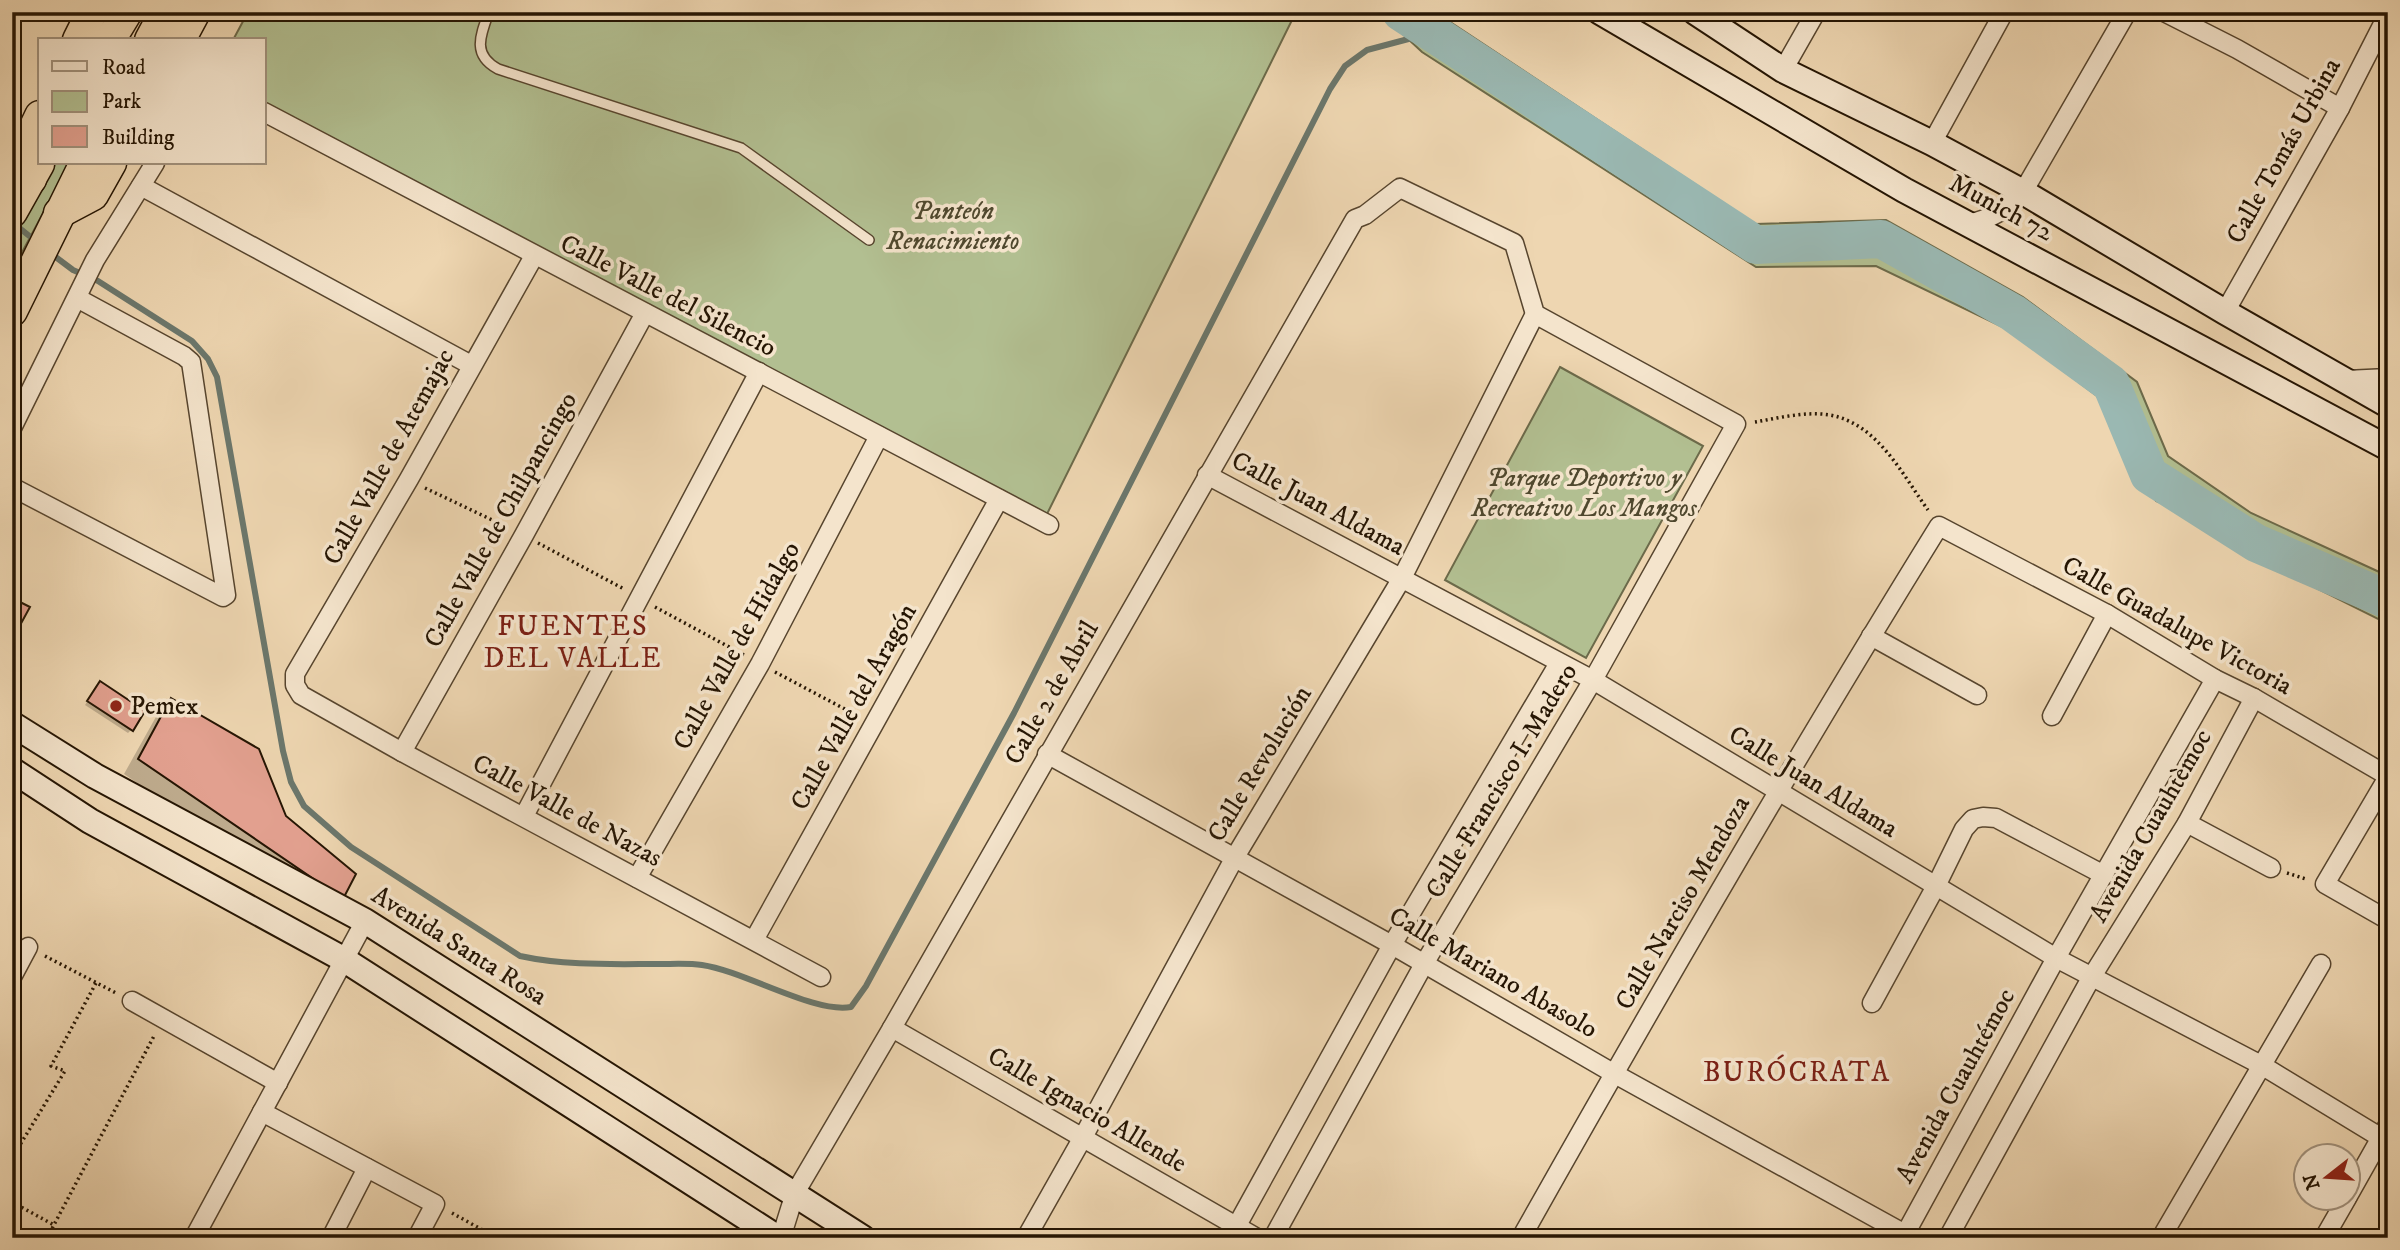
<svg xmlns="http://www.w3.org/2000/svg" width="2400" height="1250" font-family="'IM FELL DW Pica',serif">
  <style>
    .green { fill: #b2bf91; stroke: #6c6a4a; stroke-width: 2 }
    .shadow { fill: #0003 }
    .lines { fill: none; stroke-linecap: round; stroke-linejoin: round }
    .stream { stroke: #6b776c; stroke-width: 6 }
    .river { stroke: #9ab8b2; stroke-width: 38 }
    .building { fill: #e2a08f; stroke: #251503; stroke-width: 2 }
    .service-casing { stroke: #57452e; stroke-width: 12 }
    .minor-casing { stroke: #57452e; stroke-width: 21 }
    .secondary-casing { stroke: #251503; stroke-width: 28 }
    .trunk-casing { stroke: #251503; stroke-width: 33 }
    .path { stroke: #251503; stroke-width: 3.5; stroke-dasharray: 2 3.5; stroke-linecap: butt }
    .service { stroke: #f4e4cc; stroke-width: 9 }
    .minor { stroke: #f4e4cc; stroke-width: 18 }
    .secondary { stroke: #f4e4cc; stroke-width: 24 }
    .trunk { stroke: #eed6b1; stroke-width: 30 }
    .poi-dot { fill: #8f2418; stroke: #f4e4cc; stroke-width: 2.5 }
    .labels { text-anchor: middle; dominant-baseline: central; stroke-width: 7; stroke-linejoin: round; paint-order: stroke }
    .street-label { font-size: 26px; fill: #251503; stroke: #f4e4cc }
    .park-label { font-size: 26px; font-style: italic; fill: #4f482e; stroke: #f4e4cc }
    .poi-label { font-size: 26px; fill: #251503; stroke: #f4e4cc; text-anchor: start }
    .neighbourhood-label { font-size: 28px; letter-spacing: 2px; fill: #7a1f14; stroke: #f4e4cc }
  </style>
  <rect width="100%" height="100%" fill="#eed6b1"/>
  <filter id="stains"><feTurbulence type="fractalNoise" baseFrequency=".00286" numOctaves="4"/><feColorMatrix values="0 0 0 0 .2 0 0 0 0 .09 0 0 0 0 .02 0 0 0 .5 -.17"/></filter>
  <radialGradient id="worn" r=".72"><stop offset=".6" stop-color="#630" stop-opacity="0"/><stop offset="1" stop-color="#630" stop-opacity=".3"/></radialGradient>
  <g class="green">
    <polygon points="248,12 1296,12 1046,516 264,103 264,40 233,40"/>
    <polygon points="1379,12 1435,12 1755,224 1886,220 2023,297 2137,382 2168,456 2251,513 2388,576 2388,624 2280,570 2256,543 2156,501 2097,396 2009,330 1876,266 1756,267 1422,52"/>
    <polygon points="52,163 70,163 12,271 12,237"/>
    <polygon points="1560,367 1703,446 1586,658 1445,580"/>
  </g>
  <g class="shadow">
    <polygon points="97,687 131,730 128,733 85,705"/>
    <polygon points="172,701 285,817 354,875 327,913 124,774 157,715"/>
  </g>
  <g class="lines">
    <g class="stream">
      <polyline points="12,222 38,243"/>
      <path d="M49,252L73,270L98,281L192,341L208,359L217,377L283,751L291,782L304,806L351,847L520,956C566,966 613,964 659,964C673,964 689,963 702,965C744,971 815,1014 851,1007L866,986L1014,713L1330,89L1345,66L1367,50L1431,33"/>
    </g>
    <polyline class="river" points="1401,12 1756,245 1881,239 2013,313 2111,384 2149,475 2256,543 2388,600"/>
  </g>
  <g class="building">
    <polygon points="12,598 30,607 12,640"/>
    <polygon points="100,681 145,711 133,731 87,701"/>
    <polygon points="171,698 259,749 286,816 356,874 343,899 138,759"/>
  </g>
  <g class="lines">
    <defs>
      <path id="service" d="M489,12C480,36 472,55 498,69L741,148L869,240"/>
      <g id="minor">
        <polyline points="2164,12 2237,49 2340,108"/>
        <polyline points="1783,70 1816,12"/>
        <polyline points="264,112 1049,525"/>
        <polyline points="1932,143 2004,12"/>
        <polyline points="141,186 471,365"/>
        <path d="M1968,224C1991,219 2006,210 2023,192L2127,12"/>
        <polyline points="534,256 409,479 295,674 295,685 301,695 402,752 821,977"/>
        <polyline points="2225,312 2340,108 2388,14"/>
        <polyline points="2346,380 2388,378"/>
        <polyline points="12,428 95,260 155,163"/>
        <polyline points="1207,475 1593,680 2056,958 2263,1066 2388,1142"/>
        <polyline points="12,487 223,597 226,595 191,362 184,356 77,298"/>
        <polyline points="1871,636 1977,695"/>
        <polyline points="2052,716 2107,614"/>
        <polyline points="402,752 524,535 645,313"/>
        <polyline points="1047,754 1392,945 1613,1073 1912,1238"/>
        <polyline points="2388,777 2325,884 2388,920"/>
        <polyline points="524,816 759,372"/>
        <polyline points="2187,823 2271,868"/>
        <polyline points="637,878 760,664 879,436"/>
        <polyline points="754,940 999,499"/>
        <polyline points="12,977 28,947"/>
        <polyline points="132,1001 278,1083"/>
        <polyline points="1872,1003 1936,886 1964,829 1973,819 1983,817 1996,818 2104,875"/>
        <polyline points="892,1028 1257,1238"/>
        <polyline points="262,1112 435,1204 417,1238"/>
        <polyline points="2348,1196 2388,1125"/>
        <polyline points="194,1238 365,921"/>
        <polyline points="331,1238 367,1168"/>
        <polyline points="781,1238 795,1193 892,1028 1355,219 1365,215 1400,188 1514,243 1535,314 1736,424 1593,680 1424,964 1273,1238"/>
        <polyline points="1026,1238 1082,1139 1235,857 1402,578 1535,314"/>
        <polyline points="1230,1238 1392,945 1559,663"/>
        <path d="M1521,1238C1656,998 1794,760 1939,526L2107,614L2215,679L2254,698L2388,776"/>
        <polyline points="1903,1238 2056,958 2215,679"/>
        <polyline points="1948,1238 2091,978 2187,823 2254,698"/>
        <polyline points="2161,1238 2321,964"/>
        <polyline points="2324,1238 2347,1198"/>
      </g>
      <g id="secondary">
        <polyline points="1600,12 1904,190 2388,448"/>
        <polyline points="1695,12 1783,70 1932,143 2023,192 2225,312 2388,405"/>
        <polyline points="12,724 95,776 365,921 863,1238"/>
        <polyline points="12,770 90,821 343,959 778,1238"/>
      </g>
      <g id="trunk">
        <polyline points="78,40 92,12"/>
        <polyline points="110,40 127,12"/>
        <polyline points="150,40 165,12"/>
        <polyline points="180,40 195,12"/>
        <polyline points="31,179 30,137 40,116"/>
        <polyline points="12,212 39,164"/>
        <polyline points="59,213 93,195 111,163"/>
        <polyline points="12,311 85,163"/>
      </g>
    </defs>
    <use href="#service" class="service-casing"/>
    <use href="#minor" class="minor-casing"/>
    <use href="#secondary" class="secondary-casing"/>
    <use href="#trunk" class="trunk-casing"/>
    <g class="path">
      <path d="M1755,422C1779,418 1805,411 1830,415C1878,424 1902,474 1928,510"/>
      <polyline points="425,488 507,527"/>
      <polyline points="538,543 624,589"/>
      <polyline points="655,607 744,655"/>
      <polyline points="775,672 858,716"/>
      <polyline points="2287,873 2306,879"/>
      <polyline points="45,956 116,993"/>
      <polyline points="12,1158 65,1071 51,1066 96,983"/>
      <polyline points="12,1202 54,1225"/>
      <polyline points="452,1213 497,1238"/>
      <polyline points="47,1238 154,1036"/>
    </g>
    <use href="#service" class="service"/>
    <use href="#minor" class="minor"/>
    <use href="#secondary" class="secondary"/>
    <use href="#trunk" class="trunk"/>
  </g>
  <circle class="poi-dot" cx="116" cy="706" r="7"/>
  <g class="labels">
    <g class="street-label">
      <text transform="translate(2284 151) rotate(-61)">Calle Tomás Urbina</text>
      <text transform="translate(2001 208) rotate(28)">Munich 72</text>
      <text transform="translate(668 296) rotate(27)">Calle Valle del Silencio</text>
      <text transform="translate(389 457) rotate(-61)">Calle Valle de Atemajac</text>
      <text transform="translate(1318 504) rotate(28)">Calle Juan Aldama</text>
      <text transform="translate(501 520) rotate(-61)">Calle Valle de Chilpancingo</text>
      <text transform="translate(2177 626) rotate(29)">Calle Guadalupe Victoria</text>
      <text transform="translate(737 646) rotate(-61)">Calle Valle de Hidalgo</text>
      <text transform="translate(1052 693) rotate(-60)">Calle 2 de Abril</text>
      <text transform="translate(854 707) rotate(-61)">Calle Valle del Aragón</text>
      <text transform="translate(1260 764) rotate(-59)">Calle Revolución</text>
      <text transform="translate(1502 781) rotate(-59)">Calle Francisco I. Madero</text>
      <text transform="translate(1813 782) rotate(31)">Calle Juan Aldama</text>
      <text transform="translate(567 811) rotate(28)">Calle Valle de Nazas</text>
      <text transform="translate(2151 826) rotate(-60)">Avenida Cuauhtèmoc</text>
      <text transform="translate(1683 903) rotate(-60)">Calle Narciso Mendoza</text>
      <text transform="translate(459 946) rotate(32)">Avenida Santa Rosa</text>
      <text transform="translate(1493 973) rotate(30)">Calle Mariano Abasolo</text>
      <text transform="translate(1956 1086) rotate(-61)">Avenida Cuauhtémoc</text>
      <text transform="translate(1087 1110) rotate(30)">Calle Ignacio Allende</text>
    </g>
    <g class="park-label">
      <text x="953" y="211">Panteón<tspan x="953" dy="30">Renacimiento</tspan></text>
      <text x="1584" y="478">Parque Deportivo y<tspan x="1584" dy="30">Recreativo Los Mangos</tspan></text>
    </g>
    <g class="poi-label">
      <text x="130" y="706">Pemex</text>
    </g>
    <g class="neighbourhood-label">
      <text x="573" y="626">FUENTES<tspan x="573" dy="32">DEL VALLE</tspan></text>
      <text x="1797" y="1072">BURÓCRATA</text>
    </g>
  </g>
  <rect width="2400" height="1250" fill="none" stroke="#eed6b1" stroke-width="42"/>
  <rect x="14" y="14" width="2372" height="1222" fill="none" stroke="#251503" stroke-width="3.5"/>
  <rect x="21" y="21" width="2358" height="1208" fill="none" stroke="#251503" stroke-width="2"/>
  <rect x="38" y="38" width="228" height="126" fill="#f4e4cc" stroke="#a1917c" stroke-width="2"/>
  <rect x="52" y="61" width="35" height="10" fill="#f4e4cc" stroke="#a1917c" stroke-width="2"/>
  <text x="102" y="74" font-size="21" fill="#251503">Road</text>
  <rect x="52" y="91" width="35" height="21" fill="#b2bf91" stroke="#a1917c" stroke-width="2"/>
  <text x="102" y="108" font-size="21" fill="#251503">Park</text>
  <rect x="52" y="126" width="35" height="21" fill="#e2a08f" stroke="#a1917c" stroke-width="2"/>
  <text x="102" y="144" font-size="21" fill="#251503">Building</text>
  <g transform="translate(2327 1177) rotate(253)"><circle r="33" fill="#f4e4cc" stroke="#a1917c" stroke-width="2"/>
  <path d="M0-5L12 26L0 18L-12 26Z" fill="#8f2418"/>
  <text y="-10" font-size="19" font-weight="bold" text-anchor="middle" fill="#251503">N</text>
  </g>
  <rect width="100%" height="100%" filter="url(#stains)"/>
  <rect width="100%" height="100%" fill="url(#worn)"/>
</svg>
